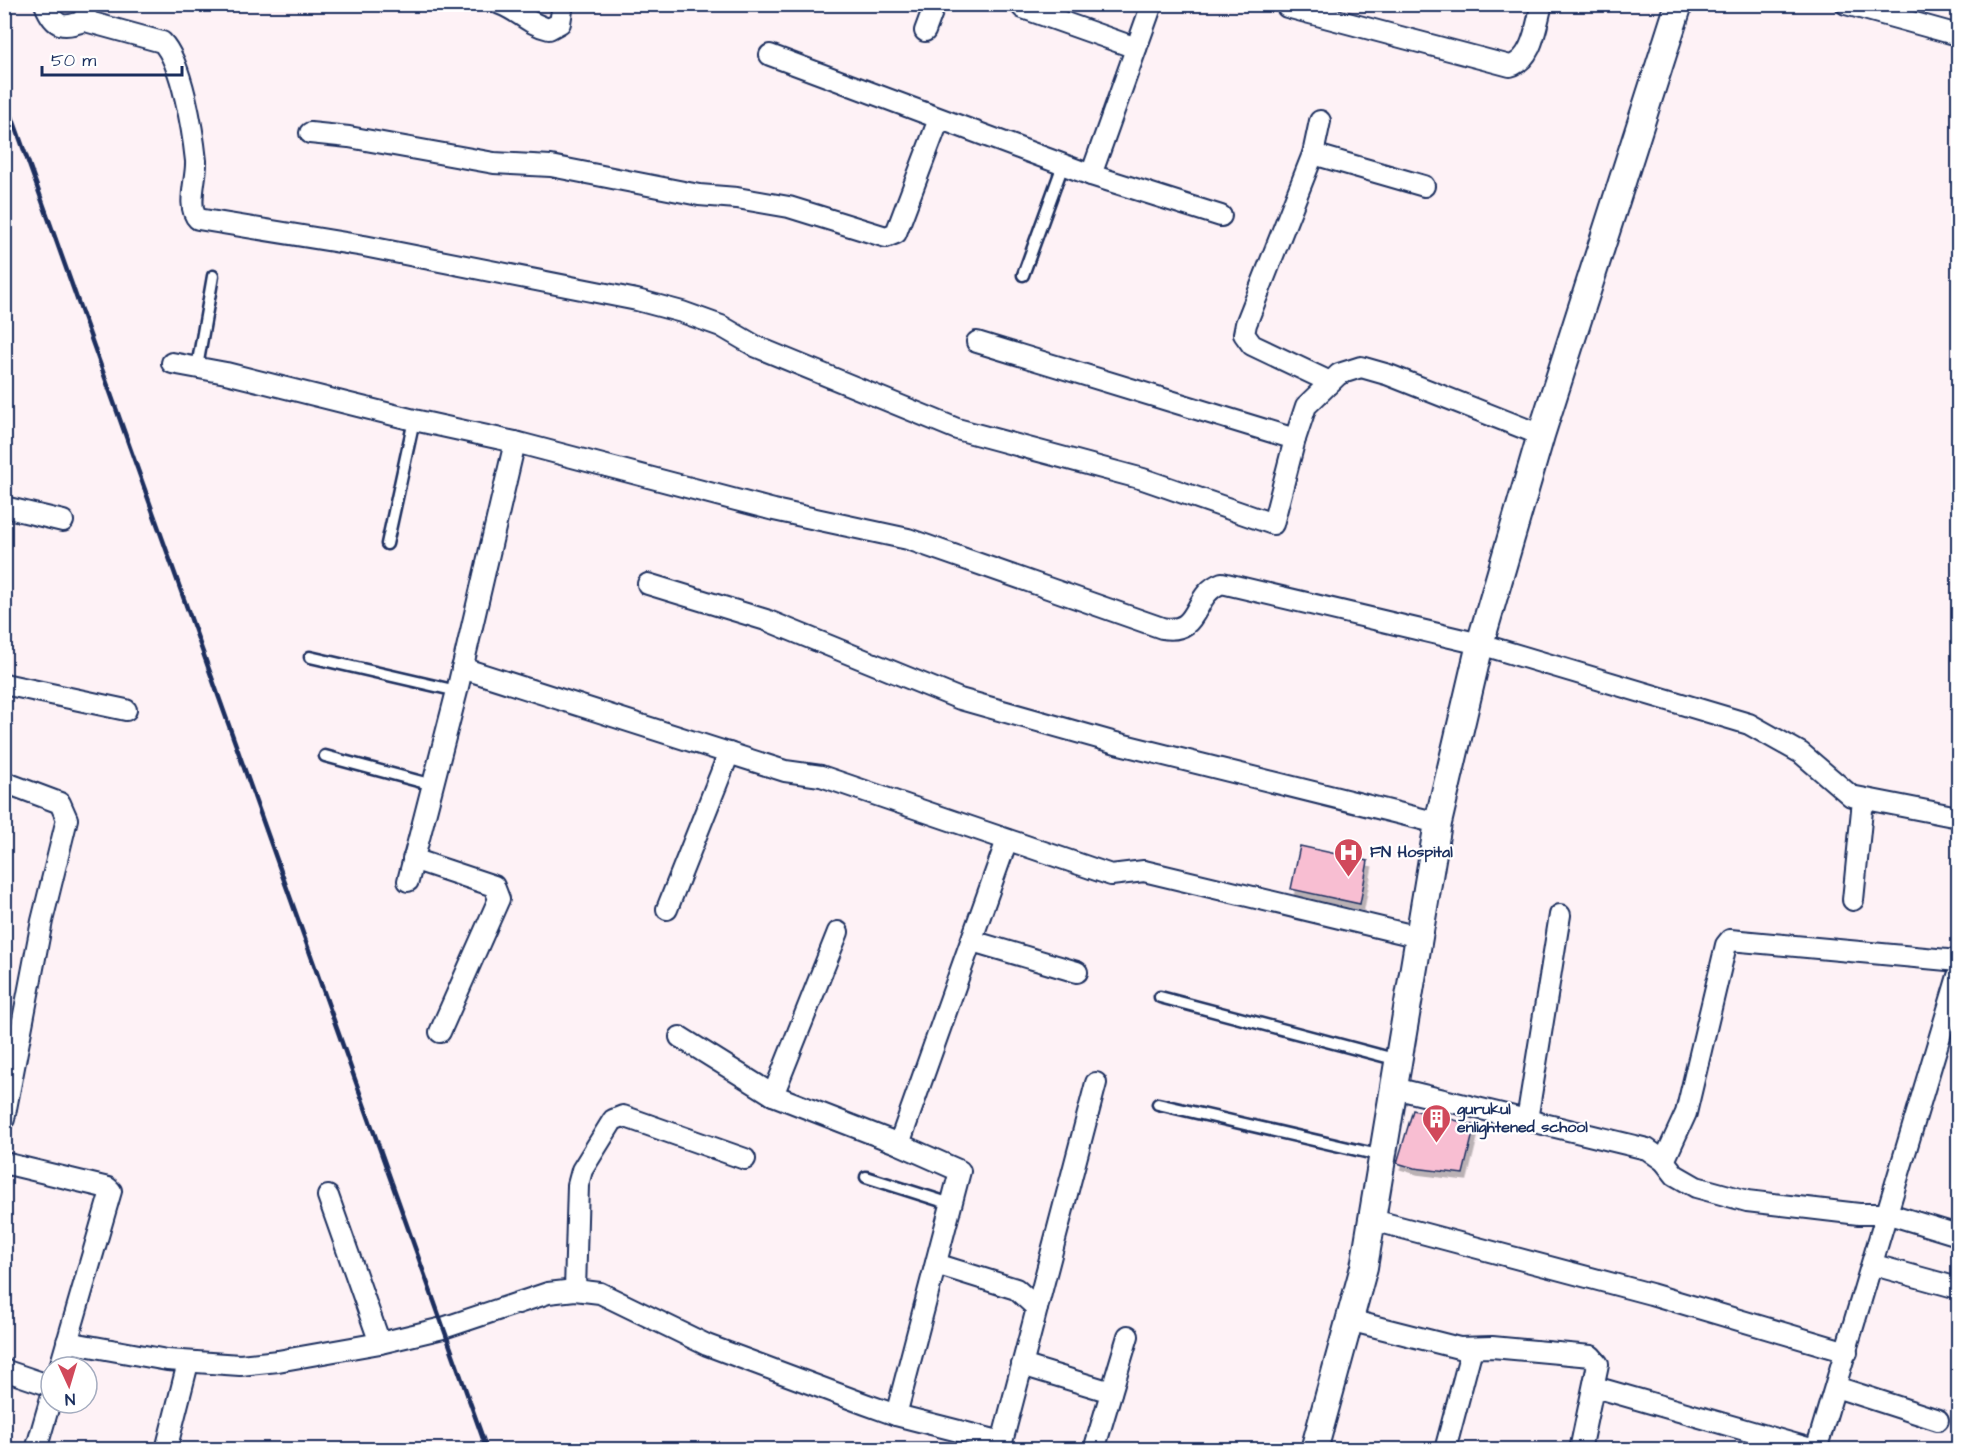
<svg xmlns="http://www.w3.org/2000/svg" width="1963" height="1454" font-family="'Architects Daughter',sans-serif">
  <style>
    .building { fill: #f8bed2; stroke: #1b2f5e; stroke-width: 1.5; filter: url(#shadow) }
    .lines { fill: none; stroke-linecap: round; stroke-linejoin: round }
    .service-casing { stroke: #1b2f5e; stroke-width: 15 }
    .minor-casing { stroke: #1b2f5e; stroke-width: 24 }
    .tertiary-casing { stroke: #1b2f5e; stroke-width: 30 }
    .service { stroke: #fff; stroke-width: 10 }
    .minor { stroke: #fff; stroke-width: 20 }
    .tertiary { stroke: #fff; stroke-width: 26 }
    .rail { stroke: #1b2f5e; stroke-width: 4.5 }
    .labels { text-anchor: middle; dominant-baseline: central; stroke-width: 4.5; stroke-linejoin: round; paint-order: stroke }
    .poi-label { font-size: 16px; font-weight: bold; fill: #1b2f5e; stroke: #fff; text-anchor: start }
  </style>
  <defs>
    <filter id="shadow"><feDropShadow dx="3.5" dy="6" stdDeviation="0" flood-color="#0004"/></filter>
  </defs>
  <rect width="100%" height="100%" fill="#fef2f6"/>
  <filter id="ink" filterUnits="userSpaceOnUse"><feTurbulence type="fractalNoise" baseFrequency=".0167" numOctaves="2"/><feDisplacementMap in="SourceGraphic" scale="12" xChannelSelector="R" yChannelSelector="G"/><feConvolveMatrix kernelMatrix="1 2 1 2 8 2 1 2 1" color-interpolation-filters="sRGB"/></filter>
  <g filter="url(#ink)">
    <g class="building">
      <polygon points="1300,846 1368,861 1360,904 1291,889"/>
      <polygon points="1413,1110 1475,1125 1463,1174 1414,1168 1397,1163"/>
    </g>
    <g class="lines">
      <defs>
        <g id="service">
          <polyline points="1023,275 1063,165"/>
          <polyline points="197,367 213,276"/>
          <polyline points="387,544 414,420"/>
          <polyline points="310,657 457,691"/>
          <polyline points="325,756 433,785"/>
          <polyline points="1160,997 1398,1060"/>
          <polyline points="1158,1104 1383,1156"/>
          <polyline points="866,1177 951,1204"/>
        </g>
        <g id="minor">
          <path d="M45,4C54,28 64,29 86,20"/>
          <path d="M87,4L85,17L89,22L162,42C182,62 193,132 196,161C197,178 186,207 198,219L364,246L637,300L682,312L721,326L757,347L957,429L1143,479L1273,524L1295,439"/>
          <path d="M500,4C521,12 526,23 549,29L560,23L563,4"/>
          <polyline points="1020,4 1023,8 1136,48"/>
          <polyline points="1846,4 1958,35"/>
          <path d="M1287,7L1510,66C1533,60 1536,25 1542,4"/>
          <polyline points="925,31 935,4"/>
          <polyline points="770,55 1091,175 1152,4"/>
          <polyline points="1320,121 1313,154 1246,324 1244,334 1252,345 1330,382"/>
          <polyline points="310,133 349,137 494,163 551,166 699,195 737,198 789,207 886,237 896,233 939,119"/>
          <polyline points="1313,154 1424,186"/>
          <polyline points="1091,175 1221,216"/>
          <polyline points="977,342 1295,439 1306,406 1339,374 1361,367 1389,375 1541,435"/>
          <path d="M172,363L226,373L414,420L515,442L774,510L908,539L1162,628C1202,635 1191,594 1222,583L1480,644L1749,724L1801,753L1851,796L1958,817"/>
          <polyline points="4,507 63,521"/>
          <polyline points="648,584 766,620 960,699 1116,743 1438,823"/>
          <polyline points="462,668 785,771 821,776 1111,875 1144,871 1419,937"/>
          <polyline points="4,684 126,710"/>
          <polyline points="4,782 60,803 67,819 42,921 4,1119"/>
          <polyline points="413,859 494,886 499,899 440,1032"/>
          <polyline points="408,881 457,691 515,442"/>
          <polyline points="1853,900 1863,800"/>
          <polyline points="667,909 729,753"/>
          <polyline points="972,941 1077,972"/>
          <polyline points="680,1037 773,1095 899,1144 1007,840"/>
          <polyline points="1394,1088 1647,1149 1664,1161 1675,1175 1696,1187 1747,1201 1859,1214 1889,1214 1958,1235"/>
          <polyline points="773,1095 838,932"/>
          <polyline points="1527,1120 1560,915"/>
          <polyline points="1664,1161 1686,1113 1726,945 1730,940 1958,961"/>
          <polyline points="4,1163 108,1188 111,1191 60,1367"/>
          <polyline points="328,1196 380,1343"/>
          <polyline points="1373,1220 1651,1294 1847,1352"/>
          <polyline points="936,1264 1016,1289 1037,1308"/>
          <polyline points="1874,1265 1958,1288"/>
          <polyline points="575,1290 578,1185 582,1170 613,1120 623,1116 745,1159"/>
          <polyline points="1349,1320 1459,1348 1492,1347 1591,1356 1598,1364 1580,1450"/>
          <polyline points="67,1342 167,1360 240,1365 278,1361 380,1343 443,1328 548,1293 575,1290 600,1293 707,1345 865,1404 896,1415 1002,1442 1003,1450"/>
          <polyline points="1022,1365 1111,1392"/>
          <polyline points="4,1370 51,1386"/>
          <polyline points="1595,1387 1815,1450"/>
          <polyline points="1836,1387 1938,1420"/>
          <polyline points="896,1415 960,1171 899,1144"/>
          <polyline points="1002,1442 1096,1083"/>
          <polyline points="36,1450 51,1398"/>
          <polyline points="166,1450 188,1363"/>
          <polyline points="1094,1450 1128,1336"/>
          <polyline points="1445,1450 1472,1348"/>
          <polyline points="1816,1450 1958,976"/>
        </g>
        <polyline id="tertiary" points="1314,1450 1364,1267 1438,823 1480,644 1541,435 1679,4"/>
      </defs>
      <use href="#service" class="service-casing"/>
      <use href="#minor" class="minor-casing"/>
      <use href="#tertiary" class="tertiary-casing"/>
      <use href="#service" class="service"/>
      <use href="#minor" class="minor"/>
      <use href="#tertiary" class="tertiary"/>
      <polyline class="rail" points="4,94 487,1450"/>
    </g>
  </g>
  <defs>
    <symbol id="hospital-pin" viewBox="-11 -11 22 30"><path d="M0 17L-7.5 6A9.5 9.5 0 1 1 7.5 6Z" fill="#d1495b" stroke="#fff"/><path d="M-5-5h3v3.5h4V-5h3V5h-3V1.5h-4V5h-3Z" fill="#fff"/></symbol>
    <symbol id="building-pin" viewBox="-11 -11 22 30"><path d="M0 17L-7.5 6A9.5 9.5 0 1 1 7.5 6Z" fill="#d1495b" stroke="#fff"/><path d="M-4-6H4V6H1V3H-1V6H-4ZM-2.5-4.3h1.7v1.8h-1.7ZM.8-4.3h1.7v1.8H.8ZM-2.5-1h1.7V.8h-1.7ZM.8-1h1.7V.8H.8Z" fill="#fff"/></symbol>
  </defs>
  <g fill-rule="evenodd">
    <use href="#hospital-pin" x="1332" y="836" width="33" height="45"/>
    <use href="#building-pin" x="1420" y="1102" width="33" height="45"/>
  </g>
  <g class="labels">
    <g class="poi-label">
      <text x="1370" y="852">FN Hospital</text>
      <text x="1457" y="1109">gurukul<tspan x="1457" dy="18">enlightened school</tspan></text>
    </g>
  </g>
  <rect width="1963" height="1454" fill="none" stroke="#fff" stroke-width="24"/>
  <rect x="12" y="12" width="1939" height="1430" fill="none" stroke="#1b2f5e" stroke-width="2" filter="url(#ink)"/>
  <g transform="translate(69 1385) rotate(176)"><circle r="28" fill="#ffffff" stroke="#a4acbf" stroke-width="1.5"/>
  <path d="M0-4.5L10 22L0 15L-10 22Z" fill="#d1495b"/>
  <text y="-9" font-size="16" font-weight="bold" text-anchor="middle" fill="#1b2f5e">N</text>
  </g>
  <path d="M42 66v9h140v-9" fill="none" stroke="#1b2f5e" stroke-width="3"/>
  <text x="51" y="66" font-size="18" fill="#1b2f5e" stroke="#ffffff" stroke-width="4.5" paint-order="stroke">50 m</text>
</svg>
